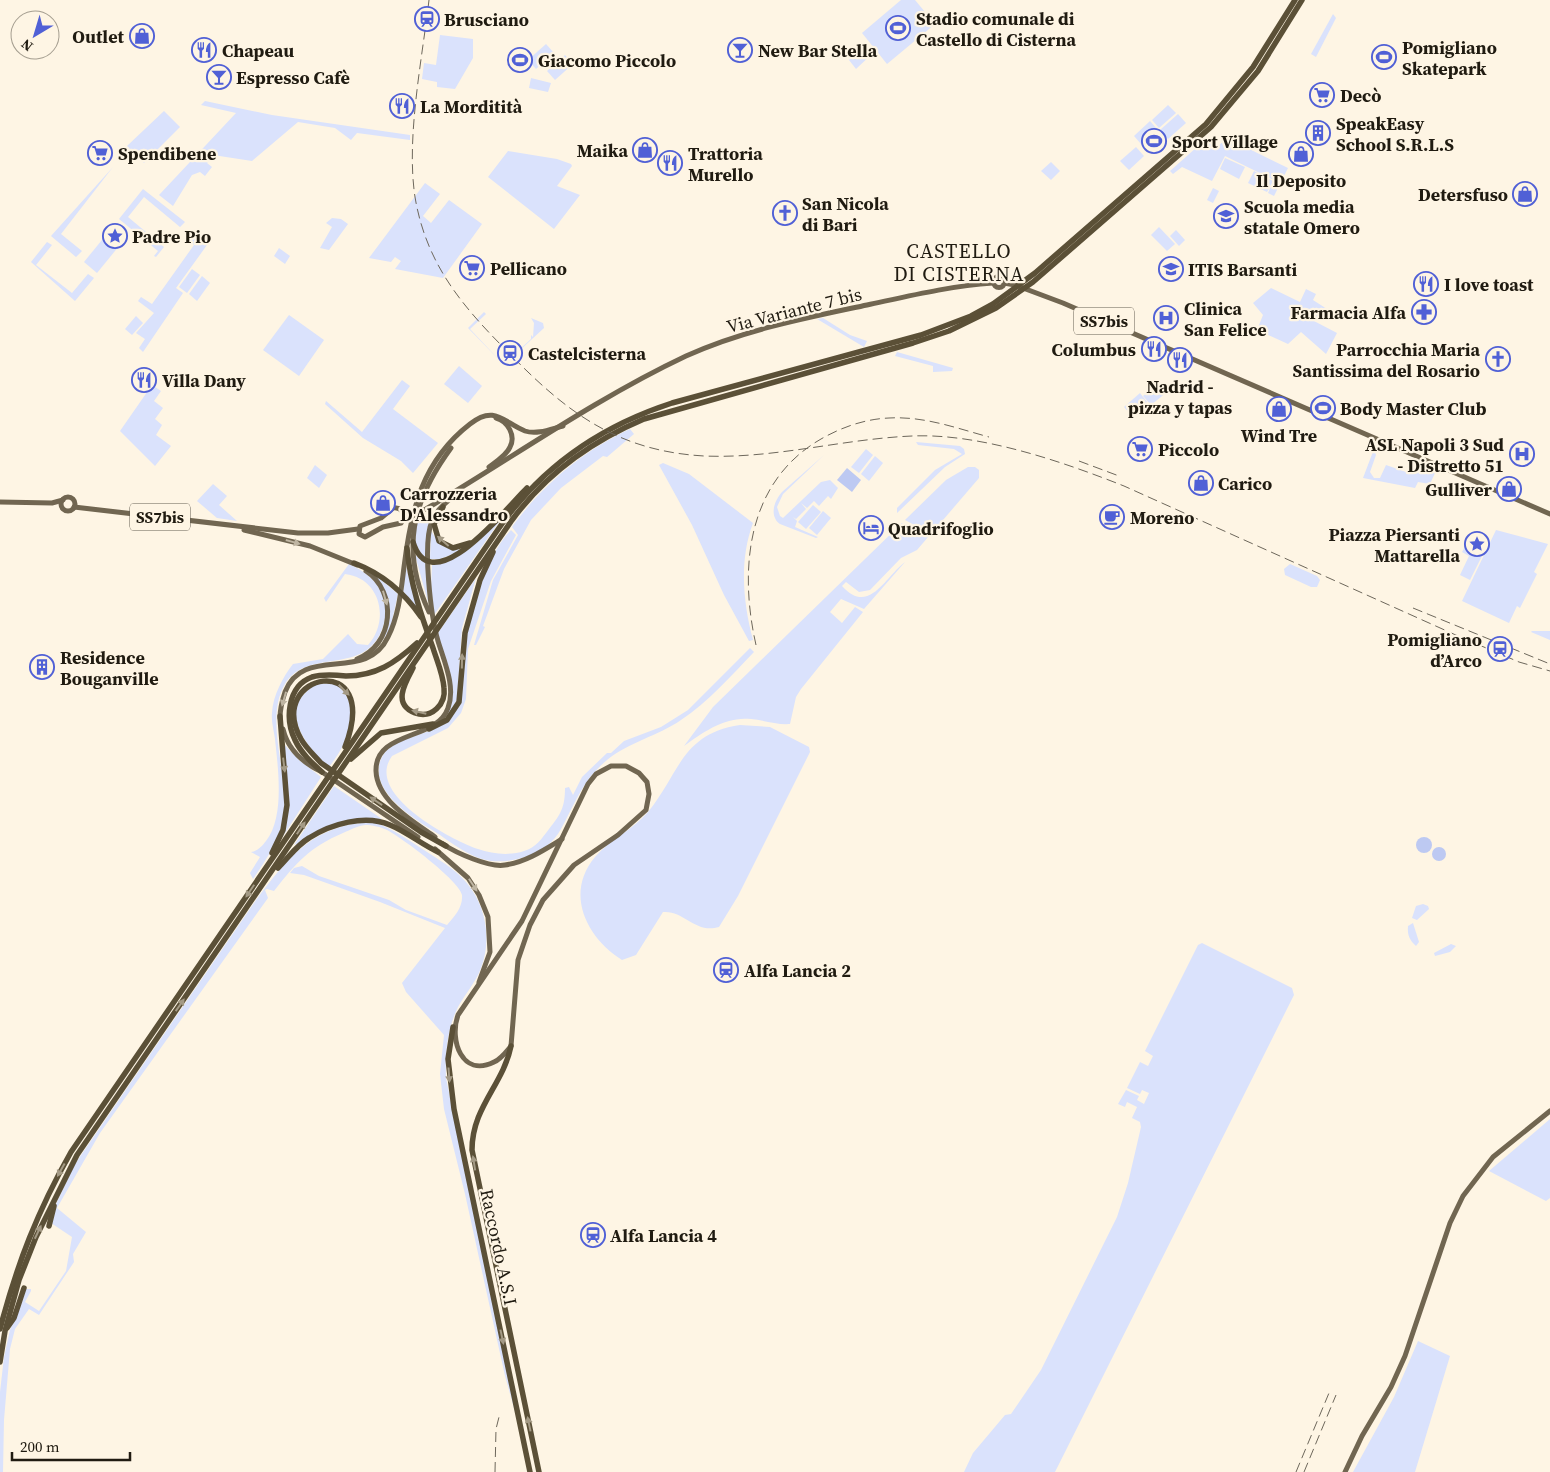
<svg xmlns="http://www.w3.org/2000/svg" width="1550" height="1472" font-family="'Source Serif 4',serif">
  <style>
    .green { fill: #dae2fc }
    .water { fill: #bdc9f2 }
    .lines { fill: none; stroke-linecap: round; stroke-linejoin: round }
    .major { stroke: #716651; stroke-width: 5 }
    .highway { stroke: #5b5037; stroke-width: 5.5 }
    .rail { stroke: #6d675b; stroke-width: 1; stroke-dasharray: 10 5; stroke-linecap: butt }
    .oneway { fill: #a49a85 }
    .oneway2 { fill: #bfb5a2 }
    .labels { text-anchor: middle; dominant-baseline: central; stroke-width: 4.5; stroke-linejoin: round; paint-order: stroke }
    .shield { fill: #fef5e4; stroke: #635c50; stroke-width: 1 }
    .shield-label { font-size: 16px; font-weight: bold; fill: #201b11 }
    .poi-label { font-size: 18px; font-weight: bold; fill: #201b11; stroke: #fef5e4; text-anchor: start }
    .street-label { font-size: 18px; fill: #201b11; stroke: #fef5e4 }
    .quarter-label { font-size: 20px; letter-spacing: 1px; fill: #201b11; stroke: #fef5e4 }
  </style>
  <rect width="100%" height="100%" fill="#fef5e4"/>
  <g class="green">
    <polygon points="901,0 915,0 935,24 887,64 862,33"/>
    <polygon points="1333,14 1336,18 1316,57 1311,54"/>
    <polygon points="440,35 473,39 473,58 455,89 437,87 437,82 422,79 424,63 436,65"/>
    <polygon points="546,44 554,53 536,69 528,60"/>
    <polygon points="865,46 872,54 856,69 849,60"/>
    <polygon points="565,55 573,64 555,80 547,71"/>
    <polygon points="531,78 551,83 548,92 529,88"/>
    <polygon points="205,101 272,115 410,135 410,140 357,133 351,140 335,128 298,122 252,161 213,155 207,163 212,167 205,176 200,172 192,175 173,206 159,195 236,113 201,105"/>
    <polygon points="1168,105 1176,113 1159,128 1152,120"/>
    <polygon points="164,111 180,127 144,163 127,146"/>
    <polygon points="1178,114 1186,123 1168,139 1160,130"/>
    <polygon points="1150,121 1157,129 1141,144 1134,136"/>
    <polygon points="1227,138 1288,168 1274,196 1268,193 1274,180 1225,156 1212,181 1182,167 1173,174 1170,171 1206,139 1216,148"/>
    <polygon points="1136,147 1144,156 1129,170 1120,161"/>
    <polygon points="508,151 557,159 571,164 572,166 557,186 580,195 554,229 488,177"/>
    <polygon points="1225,158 1245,167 1239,179 1220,169"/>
    <polygon points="1051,162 1060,171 1051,180 1041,171"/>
    <polygon points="113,167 61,234 82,251 76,257 51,236"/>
    <polygon points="1254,171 1273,181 1267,192 1248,183"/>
    <polygon points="425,183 440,194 423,216 431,223 449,200 482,224 443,278 395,269 401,261 395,257 391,262 369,258"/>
    <polygon points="1213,188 1219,191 1213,203 1207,200"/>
    <polygon points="143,189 185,222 180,227 144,197 128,217 164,247 156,257 154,256 158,251 119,219"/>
    <polygon points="332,218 341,219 348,224 329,250 320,248 332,227 326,223"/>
    <polygon points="115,224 128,235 97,273 84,262"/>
    <polygon points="1159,227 1175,244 1167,251 1151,235"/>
    <polygon points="1176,230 1185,240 1179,246 1170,236"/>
    <polygon points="193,234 207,245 176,288 183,293 143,352 139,348 145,339 136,333 154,313 138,301 141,297 152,304 194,245 189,240"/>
    <polygon points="47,242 52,245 36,265 72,293 88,274 94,278 75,301 31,262"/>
    <polygon points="279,248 290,256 285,264 274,256"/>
    <polygon points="192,269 200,275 187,293 179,287"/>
    <polygon points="202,276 210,283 197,301 189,294"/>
    <polygon points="1271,288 1300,302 1306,289 1316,294 1313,300 1327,309 1314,321 1337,333 1326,354 1301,332 1288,344 1257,330 1263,315 1253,303"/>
    <polygon points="484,312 486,314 470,329 504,365 468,328"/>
    <polygon points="289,315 324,340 299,376 263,350"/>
    <polygon points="136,316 143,323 132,335 125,329"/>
    <polygon points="531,318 543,323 544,328 506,363 505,358 515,348 513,343 519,350 531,339 531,335 533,337 534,323"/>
    <polygon points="823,318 850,335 867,341 864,347 817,319"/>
    <polygon points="897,352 953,368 952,371 933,372 933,366 895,356"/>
    <polygon points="459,366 482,386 468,403 444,384"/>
    <polygon points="402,380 410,386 393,409 438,443 413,473 401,461 363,438 325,404 326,401 362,432"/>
    <polygon points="1159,383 1167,392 1151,405 1143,396"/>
    <polygon points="152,385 161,391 154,401 163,408 155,419 162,425 156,435 171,446 155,466 120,431"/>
    <polygon points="1140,393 1147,402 1131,415 1124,407"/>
    <path d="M630,429L634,434L607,457L603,456L561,488L531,520L504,569L483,626L485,627L476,645H474L493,580L518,535L512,527L514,524C545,483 584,450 630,429Z"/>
    <polygon points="916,442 960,446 964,449 965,454 945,467 897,513 897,508 935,470 962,454 954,449 918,445"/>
    <polygon points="866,449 873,455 859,473 851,467"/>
    <polygon points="1374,449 1376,455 1370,472 1374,478 1380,478 1386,465 1406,472 1409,470 1411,461 1435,473 1430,484 1418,482 1415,488 1363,478"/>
    <path d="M824,455L783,494L777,507L780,516L783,518L821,482L830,480L838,488L831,499L828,496L819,506L814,501L807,508L801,503L806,509L796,519L793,517L797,521L795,527L818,537L816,538L780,524C769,516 774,501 782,492Z"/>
    <polygon points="875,456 883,463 869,481 861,474"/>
    <path d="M663,463L689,474L753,523C739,561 743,602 753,640L749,641L724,595L692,525L659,465Z"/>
    <polygon points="315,465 327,475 319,488 307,478"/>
    <polygon points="968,467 975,467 979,470 979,478 937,527 920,528 905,520 946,480"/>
    <polygon points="213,484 227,496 219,505 237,521 217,518 197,501"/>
    <polygon points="813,505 821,512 806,529 798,522"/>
    <polygon points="823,511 831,518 817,535 809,528"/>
    <polygon points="434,512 427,529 427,558 423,556 415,544 417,518"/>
    <path d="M506,512L434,615L431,589L432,564C470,556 480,539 506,512Z"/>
    <path d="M902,523L905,528L915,532L929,534V536L917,550L901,558L870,590L859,592L846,582L842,586C869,616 885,577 905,562L864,609L841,599L830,612L842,623L855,607L863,612L801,689L796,697L790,724C777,725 763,720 751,719C726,716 703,732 684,746L713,707Z"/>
    <path d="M431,530C437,542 443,548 459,549L458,552L440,559H430Z"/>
    <path d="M511,530L516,535L491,581L468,649L466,699L461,713L448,728L392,756C364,794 450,839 478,849C492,854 510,856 524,851C536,848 542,838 549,829C561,814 565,807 565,788L569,787L573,795L582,777L607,753H611L624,741L661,727L688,710L750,648L754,652C731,676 708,702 681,720C658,736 629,742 607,760C582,781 576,802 561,829C554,842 541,852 528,856C489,869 471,857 440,835C429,828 417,821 407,813C391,800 372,781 381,759C392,733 441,738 456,711C461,701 461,671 463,659C467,622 484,557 511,530Z"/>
    <polygon points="1496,530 1548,544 1534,572 1537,574 1520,608 1517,606 1509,623 1462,601"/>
    <polygon points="1467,543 1484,552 1470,580 1460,575 1469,556 1462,552"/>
    <polygon points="415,555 427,563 428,602"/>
    <path d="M349,564C368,573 382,584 385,605C386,616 385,624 380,634C360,675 307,648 285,684C264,719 288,773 285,811C282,836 267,859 253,879L250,873L260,857L251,852C258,851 262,846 266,841C285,817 278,768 275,739C274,731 271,721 272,713C273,695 283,677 293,664L323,659L348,634L357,644L368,645C390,621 381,578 345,574L326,602L324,598Z"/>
    <polygon points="1290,564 1317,576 1320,580 1317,587 1311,587 1285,575 1284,569"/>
    <polygon points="406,567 419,611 403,591"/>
    <polygon points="374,574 398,594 390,630 374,652 390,614 385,590"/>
    <polygon points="476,578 462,628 457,700 447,716 452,693 438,633"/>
    <polygon points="1532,631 1550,631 1550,640 1531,632"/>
    <path d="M334,683C366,705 348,743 329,767C314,755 288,724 298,702C301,696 309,690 314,684Z"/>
    <path d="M740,725L770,727L809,747L810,752L738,896L719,927C695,934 684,910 663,912L636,955L622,960C587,938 564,894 595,857C610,839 633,830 648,812C680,773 681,734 740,725Z"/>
    <polygon points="284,744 299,760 321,777 282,838 285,828"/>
    <polygon points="334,786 382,819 351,820 294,845"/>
    <path d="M374,822C393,829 407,839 424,850C438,859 455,869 466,882C486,905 492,940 481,968C476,982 465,994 458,1007C447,1029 445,1054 446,1078L516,1415L505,1376L465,1194L444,1109L440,1074L444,1035L406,992L402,983L445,928L380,902L304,875L290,873L294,868L302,866L319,876L389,900L406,910L447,925C455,916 463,907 462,895C460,881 401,837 387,830C381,827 372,825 365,825C357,826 350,830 343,833C310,847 296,863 274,891L267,889L265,890L268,898L100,1133L57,1208L86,1232L73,1254L74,1262L39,1315L29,1309L15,1329L10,1349L4,1420L3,1472H0V1392L4,1357L10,1330L26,1289H31V1291L25,1302L39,1311L66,1271L72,1237L51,1223L55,1206L75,1164L256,900C290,855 314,824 374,822Z"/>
    <polygon points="1423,904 1428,906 1429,909 1417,920 1412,918 1416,906"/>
    <path d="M1413,923L1419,942L1416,946C1410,941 1407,935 1408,926Z"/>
    <polygon points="1202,943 1292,988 1294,995 1055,1472 964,1472 973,1453 1005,1415 1011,1414 1041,1370 1117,1217 1128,1183 1141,1127 1140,1122 1132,1118 1137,1107 1127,1102 1125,1107 1118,1104 1126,1090 1139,1096 1137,1100 1144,1104 1149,1093 1142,1090 1140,1094 1127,1088 1140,1062 1148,1066 1153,1056 1145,1051 1198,945"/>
    <polygon points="1451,944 1456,946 1450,952 1435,956 1434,953"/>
    <polygon points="1550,1119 1550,1198 1546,1201 1489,1171"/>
    <polygon points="1418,1341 1450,1356 1415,1472 1353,1472 1394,1397"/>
  </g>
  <g class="water">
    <polygon points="847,468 861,480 852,492 837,480"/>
    <circle cx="1424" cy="845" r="8"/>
    <circle cx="1439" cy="854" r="7"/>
  </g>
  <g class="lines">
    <g class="major">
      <circle cx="999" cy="282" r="5.5"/>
      <polyline points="1004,283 1015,285 1063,303 1550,514"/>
      <path d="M489,467C496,462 507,455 510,447C516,436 508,421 496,418"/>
      <circle cx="68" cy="504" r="7"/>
      <polyline points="0,502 52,503 63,500"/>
      <polyline points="74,507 298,533 328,533 358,529"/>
      <path d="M393,508C399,507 404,511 405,517L401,523L383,527L365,537L359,534L360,526L381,518Z"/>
      <path d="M405,516L426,509C512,458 595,399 686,356C743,330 806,318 867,305C909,296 950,286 993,283"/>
      <polyline points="244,530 310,546 357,565"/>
      <path d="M429,612C400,550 412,501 451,448"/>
      <path d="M357,659C394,645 398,592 366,571"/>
      <path d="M280,718C280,710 282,701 285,692C303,644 366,684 388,637C399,615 401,591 404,567C411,510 422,461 470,424C495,404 504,423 525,431C537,435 551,429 563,426"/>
      <path d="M283,729C288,750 303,763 322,772L418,837"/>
      <path d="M611,766H626L639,773L647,782L649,794L646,810L618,835L574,865L543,900L530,925L518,960L511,1046C506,1052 501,1059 494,1062C462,1078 449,1040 458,1015L522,921L588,784L596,774Z"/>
      <path d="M435,837C414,822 377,801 376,771C375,730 437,741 448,708C456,687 444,661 438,641C431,617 422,544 432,521C436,510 448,501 457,493"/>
      <path d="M443,844C456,853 490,868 505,865C526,862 544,850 562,839"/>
      <polyline points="435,849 468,878 479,895 488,917 490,952 479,982"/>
      <polyline points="1345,1472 1362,1436 1391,1387 1405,1356 1450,1223 1463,1196 1493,1157 1550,1111"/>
    </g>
    <g class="highway">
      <polyline points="443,507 434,524 439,541 453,548 470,543"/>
      <path d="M413,542C432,604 508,506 527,488"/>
      <path d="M407,548C410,583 421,615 433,648C437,661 443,674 444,688C446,704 432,719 415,713C392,704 405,683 413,668"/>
      <path d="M354,563C383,574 404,592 421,617"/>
      <polyline points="429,729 447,720 459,702 465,633 480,580 493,552"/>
      <path d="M345,747C383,648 264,673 301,739C306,748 314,755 321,763L421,832L446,846"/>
      <polyline points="351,759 381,733 433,724"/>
      <path d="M322,772C312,763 301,753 295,740C285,720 287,686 312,677C322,674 336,675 346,676C376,676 395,663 417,643"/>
      <polyline points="272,853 283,830 287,805 280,716"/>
      <path d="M278,868C288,858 297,845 309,838C331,824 365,814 390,825C407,832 421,844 438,852"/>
      <polyline points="453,1027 448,1059 454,1109 530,1472"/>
      <path d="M511,1046C503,1085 472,1107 472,1150L539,1472"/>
      <polyline points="49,1226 54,1206"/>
      <polyline points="7,1328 14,1318 24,1288"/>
      <path d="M0,1329C17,1264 38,1210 71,1152L499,528C542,466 601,426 672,403L921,335L971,316L993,304L1035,273L1206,124L1253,67L1295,0"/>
      <path d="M0,1362L5,1331L19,1280L36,1237L77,1155L512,520C546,474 592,441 644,419L913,343L949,331L996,308L1033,282L1211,127L1258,71L1302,0"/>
    </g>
    <g class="rail">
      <path d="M429,0C422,60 406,138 415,197C426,263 461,305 507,351C565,411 616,451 704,456C774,459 842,439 912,436C979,433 1061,461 1124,486L1458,636L1519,662L1550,671"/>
      <polyline points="1079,461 1119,476"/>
      <polyline points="1413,608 1550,664"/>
      <path d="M756,645C739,570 746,482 821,439C842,427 865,419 889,418C924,416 956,428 989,437"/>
      <polyline points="495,1472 496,1429 500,1413"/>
      <polyline points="1296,1472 1329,1393"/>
      <polyline points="1304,1472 1336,1395"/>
    </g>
  </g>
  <defs><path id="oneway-solid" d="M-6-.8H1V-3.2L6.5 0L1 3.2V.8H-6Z" transform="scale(1.25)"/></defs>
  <g class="oneway">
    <use href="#oneway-solid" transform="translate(443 541) rotate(-139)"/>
    <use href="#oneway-solid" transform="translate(462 661) rotate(-89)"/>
    <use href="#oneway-solid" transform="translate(344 690) rotate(45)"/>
    <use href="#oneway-solid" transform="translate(419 712) rotate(-167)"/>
    <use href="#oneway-solid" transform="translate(284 765) rotate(83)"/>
    <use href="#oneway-solid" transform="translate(376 801) rotate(-146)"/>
    <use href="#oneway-solid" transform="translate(301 828) rotate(-56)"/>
    <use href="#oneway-solid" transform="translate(250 891) rotate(124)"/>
    <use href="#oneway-solid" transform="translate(180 1005) rotate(-55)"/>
    <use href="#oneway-solid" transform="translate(449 1075) rotate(86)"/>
    <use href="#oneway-solid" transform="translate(474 1163) rotate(-99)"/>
    <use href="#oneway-solid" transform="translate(61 1170) rotate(119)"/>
    <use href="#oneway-solid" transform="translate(38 1232) rotate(-65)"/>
    <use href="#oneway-solid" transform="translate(502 1337) rotate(78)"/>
    <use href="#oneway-solid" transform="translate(529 1424) rotate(-102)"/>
  </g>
  <g class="oneway2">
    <use href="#oneway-solid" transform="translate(293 542) rotate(16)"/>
    <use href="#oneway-solid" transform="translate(385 598) rotate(74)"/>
    <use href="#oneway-solid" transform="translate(284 699) rotate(106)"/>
    <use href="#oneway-solid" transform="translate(473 885) rotate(57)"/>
  </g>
  <defs>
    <symbol id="station-ring" viewBox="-11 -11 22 22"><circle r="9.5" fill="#fef5e4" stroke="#5060d6" stroke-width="1.5"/><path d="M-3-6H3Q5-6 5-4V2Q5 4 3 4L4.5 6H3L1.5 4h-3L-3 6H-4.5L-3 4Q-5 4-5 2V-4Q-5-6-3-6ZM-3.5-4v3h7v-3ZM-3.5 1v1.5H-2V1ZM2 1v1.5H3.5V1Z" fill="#5060d6"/></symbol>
    <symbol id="stadium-ring" viewBox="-11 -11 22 22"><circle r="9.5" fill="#fef5e4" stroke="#5060d6" stroke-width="1.5"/><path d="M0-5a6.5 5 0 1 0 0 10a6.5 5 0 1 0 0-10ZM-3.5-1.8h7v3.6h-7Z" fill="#5060d6"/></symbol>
    <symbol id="shop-ring" viewBox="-11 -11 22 22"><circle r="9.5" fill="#fef5e4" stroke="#5060d6" stroke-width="1.5"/><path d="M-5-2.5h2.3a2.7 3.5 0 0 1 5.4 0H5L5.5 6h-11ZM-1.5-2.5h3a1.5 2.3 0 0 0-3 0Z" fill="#5060d6"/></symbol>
    <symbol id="restaurant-ring" viewBox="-11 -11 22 22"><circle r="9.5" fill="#fef5e4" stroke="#5060d6" stroke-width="1.5"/><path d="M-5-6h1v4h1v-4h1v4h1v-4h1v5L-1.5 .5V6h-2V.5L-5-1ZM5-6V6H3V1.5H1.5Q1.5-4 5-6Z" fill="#5060d6"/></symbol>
    <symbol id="bar-ring" viewBox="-11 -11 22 22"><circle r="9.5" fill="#fef5e4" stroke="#5060d6" stroke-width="1.5"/><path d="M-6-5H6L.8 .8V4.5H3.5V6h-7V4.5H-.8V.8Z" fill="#5060d6"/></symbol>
    <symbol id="supermarket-ring" viewBox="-11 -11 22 22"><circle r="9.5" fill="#fef5e4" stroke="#5060d6" stroke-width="1.5"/><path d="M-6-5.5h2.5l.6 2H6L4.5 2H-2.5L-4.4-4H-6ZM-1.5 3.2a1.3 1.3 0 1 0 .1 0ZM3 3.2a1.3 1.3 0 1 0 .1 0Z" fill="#5060d6"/></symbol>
    <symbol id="building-ring" viewBox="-11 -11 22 22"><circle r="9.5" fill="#fef5e4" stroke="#5060d6" stroke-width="1.5"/><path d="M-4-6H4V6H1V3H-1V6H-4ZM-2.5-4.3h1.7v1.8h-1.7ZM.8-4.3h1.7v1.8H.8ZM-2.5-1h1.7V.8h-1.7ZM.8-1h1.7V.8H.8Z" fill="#5060d6"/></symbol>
    <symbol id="church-ring" viewBox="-11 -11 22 22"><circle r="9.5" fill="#fef5e4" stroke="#5060d6" stroke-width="1.5"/><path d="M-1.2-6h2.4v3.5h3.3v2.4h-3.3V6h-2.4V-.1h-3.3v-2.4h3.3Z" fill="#5060d6"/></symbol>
    <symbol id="school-ring" viewBox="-11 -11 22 22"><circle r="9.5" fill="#fef5e4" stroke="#5060d6" stroke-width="1.5"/><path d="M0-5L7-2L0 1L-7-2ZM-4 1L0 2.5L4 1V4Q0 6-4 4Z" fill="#5060d6"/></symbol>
    <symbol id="sight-ring" viewBox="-11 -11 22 22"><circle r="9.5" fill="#fef5e4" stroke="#5060d6" stroke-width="1.5"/><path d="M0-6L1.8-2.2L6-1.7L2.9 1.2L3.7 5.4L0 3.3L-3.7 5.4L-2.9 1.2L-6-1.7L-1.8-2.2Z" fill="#5060d6"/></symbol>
    <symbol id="pharmacy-ring" viewBox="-11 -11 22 22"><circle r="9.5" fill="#fef5e4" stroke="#5060d6" stroke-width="1.5"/><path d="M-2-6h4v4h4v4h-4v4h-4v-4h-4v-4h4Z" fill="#5060d6"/></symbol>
    <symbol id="hospital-ring" viewBox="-11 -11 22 22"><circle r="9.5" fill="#fef5e4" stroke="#5060d6" stroke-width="1.5"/><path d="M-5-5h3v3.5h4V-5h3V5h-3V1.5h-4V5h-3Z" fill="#5060d6"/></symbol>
    <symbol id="cafe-ring" viewBox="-11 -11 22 22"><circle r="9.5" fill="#fef5e4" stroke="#5060d6" stroke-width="1.5"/><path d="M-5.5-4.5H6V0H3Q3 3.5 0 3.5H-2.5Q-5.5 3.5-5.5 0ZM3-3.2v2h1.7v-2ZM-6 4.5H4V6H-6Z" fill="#5060d6"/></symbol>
    <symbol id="hotel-ring" viewBox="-11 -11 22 22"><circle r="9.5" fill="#fef5e4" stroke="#5060d6" stroke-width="1.5"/><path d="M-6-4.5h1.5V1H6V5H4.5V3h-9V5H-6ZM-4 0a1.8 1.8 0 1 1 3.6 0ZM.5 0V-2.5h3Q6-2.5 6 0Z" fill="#5060d6"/></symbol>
  </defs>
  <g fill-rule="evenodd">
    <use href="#station-ring" x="413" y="5" width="28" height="28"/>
    <use href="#stadium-ring" x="884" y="14" width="28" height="28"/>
    <use href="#shop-ring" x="128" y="22" width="28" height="28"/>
    <use href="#restaurant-ring" x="190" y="36" width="28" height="28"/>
    <use href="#bar-ring" x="726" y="36" width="28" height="28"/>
    <use href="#stadium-ring" x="1370" y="43" width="28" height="28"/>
    <use href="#stadium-ring" x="506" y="46" width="28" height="28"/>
    <use href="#bar-ring" x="205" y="63" width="28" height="28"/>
    <use href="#supermarket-ring" x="1308" y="81" width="28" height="28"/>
    <use href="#restaurant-ring" x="388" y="92" width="28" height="28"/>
    <use href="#building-ring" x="1304" y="119" width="28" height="28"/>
    <use href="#stadium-ring" x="1140" y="127" width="28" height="28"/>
    <use href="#shop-ring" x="631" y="136" width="28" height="28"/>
    <use href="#supermarket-ring" x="86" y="139" width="28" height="28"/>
    <use href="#shop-ring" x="1287" y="140" width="28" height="28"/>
    <use href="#restaurant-ring" x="656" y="149" width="28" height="28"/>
    <use href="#shop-ring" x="1511" y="180" width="28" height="28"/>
    <use href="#church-ring" x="771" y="199" width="28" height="28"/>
    <use href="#school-ring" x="1212" y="202" width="28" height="28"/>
    <use href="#sight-ring" x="101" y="222" width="28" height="28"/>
    <use href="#supermarket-ring" x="458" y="254" width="28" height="28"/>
    <use href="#school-ring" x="1157" y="255" width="28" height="28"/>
    <use href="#restaurant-ring" x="1412" y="270" width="28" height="28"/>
    <use href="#pharmacy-ring" x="1410" y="298" width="28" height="28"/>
    <use href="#hospital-ring" x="1152" y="304" width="28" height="28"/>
    <use href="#restaurant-ring" x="1140" y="335" width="28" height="28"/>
    <use href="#station-ring" x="496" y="339" width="28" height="28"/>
    <use href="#church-ring" x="1484" y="345" width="28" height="28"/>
    <use href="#restaurant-ring" x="1166" y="346" width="28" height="28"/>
    <use href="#restaurant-ring" x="130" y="366" width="28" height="28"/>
    <use href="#stadium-ring" x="1309" y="394" width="28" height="28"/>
    <use href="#shop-ring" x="1265" y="395" width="28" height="28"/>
    <use href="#supermarket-ring" x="1126" y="435" width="28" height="28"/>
    <use href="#hospital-ring" x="1508" y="440" width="28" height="28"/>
    <use href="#shop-ring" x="1187" y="469" width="28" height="28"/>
    <use href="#shop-ring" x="1495" y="475" width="28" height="28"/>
    <use href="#shop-ring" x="369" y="489" width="28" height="28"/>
    <use href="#cafe-ring" x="1098" y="503" width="28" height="28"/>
    <use href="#hotel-ring" x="857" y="514" width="28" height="28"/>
    <use href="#sight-ring" x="1463" y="530" width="28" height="28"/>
    <use href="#station-ring" x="1486" y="635" width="28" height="28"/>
    <use href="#building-ring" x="28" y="653" width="28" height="28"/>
    <use href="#station-ring" x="712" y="956" width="28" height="28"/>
    <use href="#station-ring" x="579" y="1221" width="28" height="28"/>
  </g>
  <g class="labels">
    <g class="shield">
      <rect x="1074" y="307.5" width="60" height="27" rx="4"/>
      <rect x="130" y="503.5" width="60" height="27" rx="4"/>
    </g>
    <g class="shield-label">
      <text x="1104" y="321">SS7bis</text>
      <text x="160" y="517">SS7bis</text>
    </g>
    <g class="poi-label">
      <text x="916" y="18">Stadio comunale di<tspan x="916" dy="21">Castello di Cisterna</tspan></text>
      <text x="444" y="19">Brusciano</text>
      <text x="124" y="36" text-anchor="end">Outlet</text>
      <text x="1402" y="47">Pomigliano<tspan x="1402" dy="21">Skatepark</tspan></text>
      <text x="222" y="50">Chapeau</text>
      <text x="758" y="50">New Bar Stella</text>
      <text x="538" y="60">Giacomo Piccolo</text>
      <text x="236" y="77">Espresso Cafè</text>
      <text x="1340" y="95">Decò</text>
      <text x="420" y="106">La Morditità</text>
      <text x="1336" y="123">SpeakEasy<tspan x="1336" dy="21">School S.R.L.S</tspan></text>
      <text x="1172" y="141">Sport Village</text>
      <text x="628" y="150" text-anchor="end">Maika</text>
      <text x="118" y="153">Spendibene</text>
      <text x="688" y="153">Trattoria<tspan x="688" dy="21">Murello</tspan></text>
      <text x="1301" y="180" text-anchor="middle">Il Deposito</text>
      <text x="1508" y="194" text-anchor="end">Detersfuso</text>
      <text x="802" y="203">San Nicola<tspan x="802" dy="21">di Bari</tspan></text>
      <text x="1244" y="206">Scuola media<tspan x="1244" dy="21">statale Omero</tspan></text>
      <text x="132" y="236">Padre Pio</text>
      <text x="490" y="268">Pellicano</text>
      <text x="1188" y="269">ITIS Barsanti</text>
      <text x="1444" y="284">I love toast</text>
      <text x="1184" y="308">Clinica<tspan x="1184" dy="21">San Felice</tspan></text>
      <text x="1406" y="312" text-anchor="end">Farmacia Alfa</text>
      <text x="1136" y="349" text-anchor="end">Columbus</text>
      <text x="1480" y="349" text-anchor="end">Parrocchia Maria<tspan x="1480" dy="21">Santissima del Rosario</tspan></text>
      <text x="528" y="353">Castelcisterna</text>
      <text x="162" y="380">Villa Dany</text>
      <text x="1180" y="386" text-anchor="middle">Nadrid -<tspan x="1180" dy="21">pizza y tapas</tspan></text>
      <text x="1340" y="408">Body Master Club</text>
      <text x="1279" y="435" text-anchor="middle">Wind Tre</text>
      <text x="1504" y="444" text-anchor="end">ASL Napoli 3 Sud<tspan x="1504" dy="21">- Distretto 51</tspan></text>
      <text x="1158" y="449">Piccolo</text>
      <text x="1218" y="483">Carico</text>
      <text x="1492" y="489" text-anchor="end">Gulliver</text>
      <text x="400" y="493">Carrozzeria<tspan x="400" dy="21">D'Alessandro</tspan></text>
      <text x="1130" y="517">Moreno</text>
      <text x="888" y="528">Quadrifoglio</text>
      <text x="1460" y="534" text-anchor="end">Piazza Piersanti<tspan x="1460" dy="21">Mattarella</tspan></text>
      <text x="1482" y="639" text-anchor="end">Pomigliano<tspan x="1482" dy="21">d’Arco</tspan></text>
      <text x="60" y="657">Residence<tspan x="60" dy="21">Bouganville</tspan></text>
      <text x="744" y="970">Alfa Lancia 2</text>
      <text x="610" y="1235">Alfa Lancia 4</text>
    </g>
    <g class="street-label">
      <text transform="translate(794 310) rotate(-14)">Via Variante 7 bis</text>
      <text transform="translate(499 1247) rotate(78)">Raccordo A.S.I</text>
    </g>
    <g class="quarter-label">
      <text x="959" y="251">CASTELLO<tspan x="959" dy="23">DI CISTERNA</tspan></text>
    </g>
  </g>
  <g transform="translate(35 35) rotate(218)"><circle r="24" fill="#fef5e4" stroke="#a59e90"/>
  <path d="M0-4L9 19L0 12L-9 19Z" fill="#5060d6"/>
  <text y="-8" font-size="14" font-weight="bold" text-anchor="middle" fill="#201b11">N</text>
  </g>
  <path d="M12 1452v8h118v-8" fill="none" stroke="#201b11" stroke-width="2.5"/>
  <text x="20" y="1452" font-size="15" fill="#201b11" stroke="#fef5e4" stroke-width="4" paint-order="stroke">200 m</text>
</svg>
